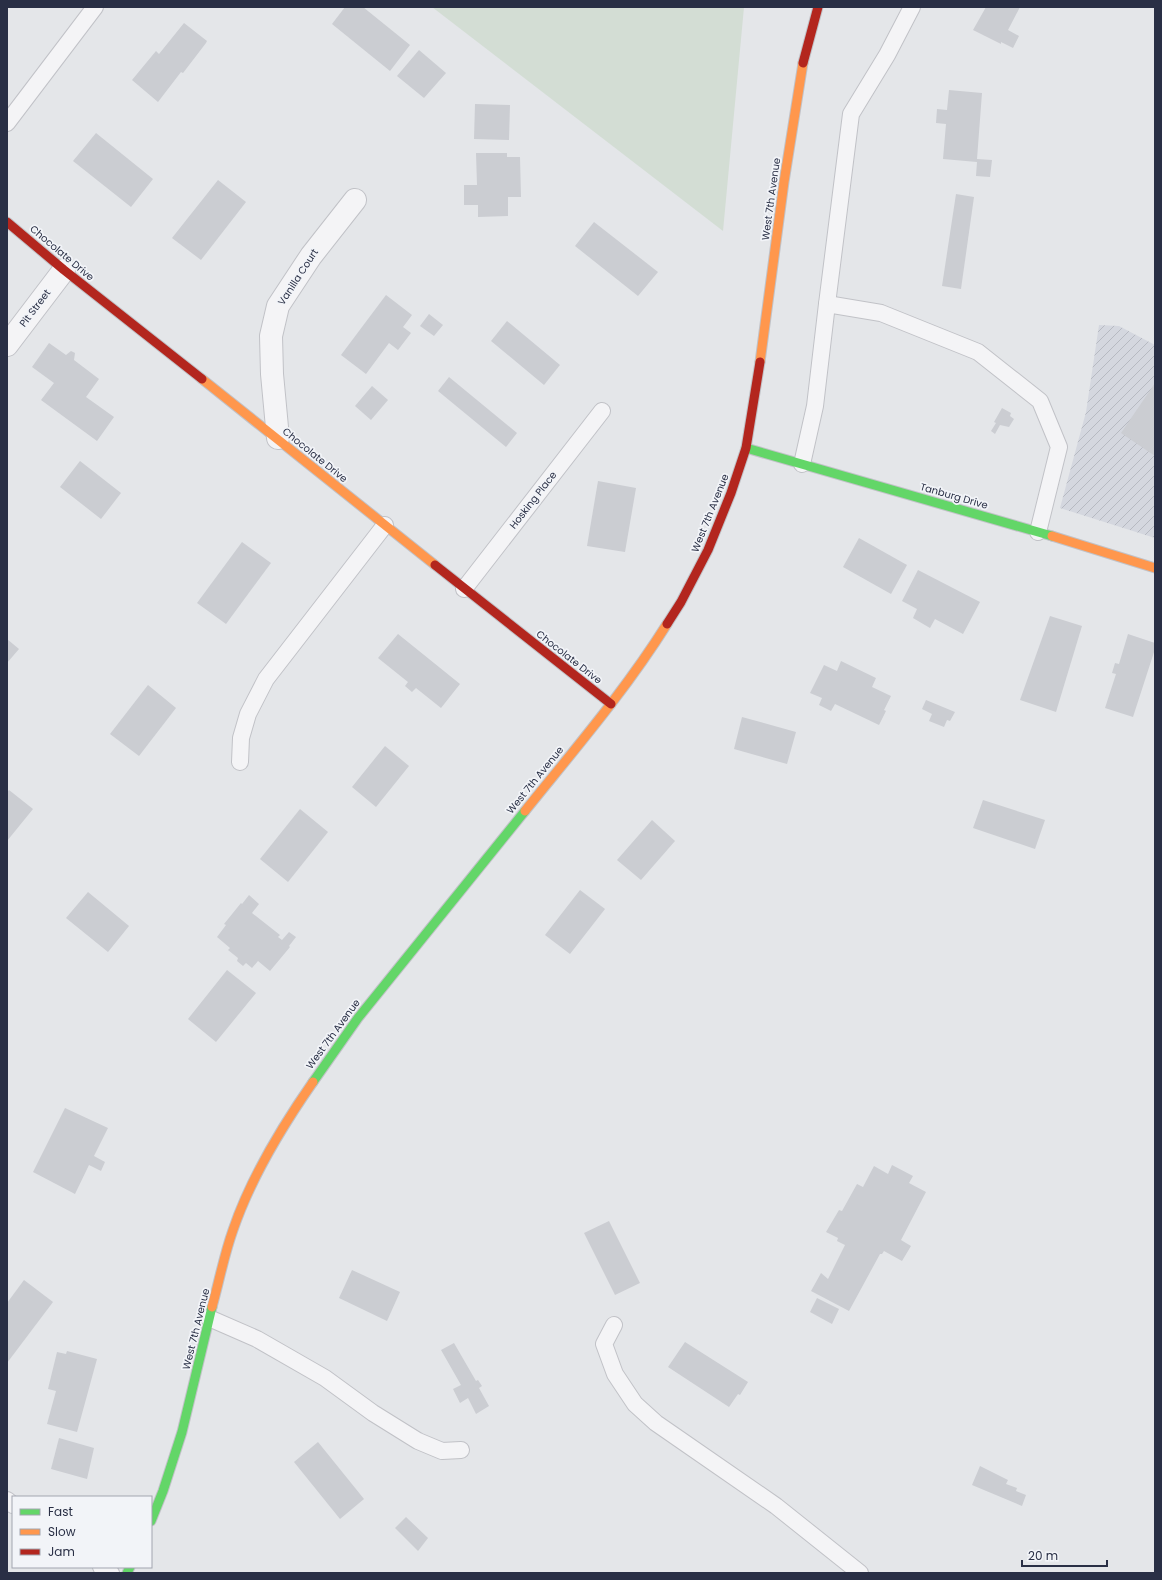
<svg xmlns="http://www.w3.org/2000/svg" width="1162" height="1580" font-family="Poppins,sans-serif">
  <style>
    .industrial { fill: url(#industrial-furrows) }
    .grass { fill: #d3ddd4 }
    .building { fill: #cbcdd2 }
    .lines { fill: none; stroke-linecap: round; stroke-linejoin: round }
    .lane-casing { stroke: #c1c2c7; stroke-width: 18 }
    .street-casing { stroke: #c1c2c7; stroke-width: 24 }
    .fast-casing { stroke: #c1c2c7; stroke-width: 11 }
    .slow-casing { stroke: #c1c2c7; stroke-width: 11 }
    .jam-casing { stroke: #c1c2c7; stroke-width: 11 }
    .lane { stroke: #f4f4f6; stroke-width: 16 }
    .street { stroke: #f4f4f6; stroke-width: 22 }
    .fast { stroke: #63d668; stroke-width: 9 }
    .slow { stroke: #ff974d; stroke-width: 9 }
    .jam { stroke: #b3261e; stroke-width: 9 }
    .labels { text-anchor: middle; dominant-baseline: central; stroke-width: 3.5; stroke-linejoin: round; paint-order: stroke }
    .street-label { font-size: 10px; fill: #292f45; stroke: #f2f4f8 }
  </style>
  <defs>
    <pattern id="industrial-furrows" width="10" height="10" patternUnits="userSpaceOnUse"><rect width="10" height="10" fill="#d4d7df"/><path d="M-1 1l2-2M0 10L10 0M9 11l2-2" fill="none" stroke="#b6b9c1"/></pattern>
  </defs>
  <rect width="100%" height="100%" fill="#e4e6e9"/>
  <polygon class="industrial" points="1099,325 1119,326 1155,345 1155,538 1060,508 1086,412"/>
  <polygon class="grass" points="432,7 744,7 723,231"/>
  <g class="building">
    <polygon points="345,7 363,7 410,45 390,71 332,24"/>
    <polygon points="986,7 1020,7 1008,30 1019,36 1013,48 1001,42 1001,44 973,30"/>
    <polygon points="184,23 207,41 206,43 183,73 181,72 158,102 132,80 156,51 159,54"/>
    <polygon points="419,50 446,73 424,98 397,76"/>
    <polygon points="949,90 982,93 977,159 992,160 990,177 976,176 977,162 943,159 946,124 936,123 937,109 947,110"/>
    <polygon points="475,104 510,105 509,140 474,139"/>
    <polygon points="96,133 153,179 131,207 73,161"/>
    <polygon points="476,153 507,153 507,157 520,157 521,197 508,197 508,216 478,217 478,205 464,205 464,185 477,185"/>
    <polygon points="218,180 246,202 201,260 172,238"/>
    <polygon points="956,194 974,197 961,289 942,286"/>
    <polygon points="594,222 658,272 638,296 575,246"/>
    <polygon points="386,295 412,315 403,327 411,333 398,350 389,343 366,374 341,355"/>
    <polygon points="429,314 443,325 434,336 420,326"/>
    <polygon points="507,321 560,365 544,385 491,341"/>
    <polygon points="49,343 66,355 71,351 75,353 74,360 99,379 86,397 114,417 97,441 41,400 54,383 32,367"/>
    <polygon points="449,377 517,433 506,447 438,391"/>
    <polygon points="1155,383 1155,456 1121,433"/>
    <polygon points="372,386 388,400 371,420 355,406"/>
    <polygon points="1002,408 1011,413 1010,416 1014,419 1009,427 1000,425 995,434 991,431 996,423 994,422"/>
    <polygon points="80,461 121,493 101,519 60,487"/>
    <polygon points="598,481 636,488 625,552 587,546"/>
    <polygon points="859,538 907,565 891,594 843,567"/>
    <polygon points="242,542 271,563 226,624 197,603"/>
    <polygon points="918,570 980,602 963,634 935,619 930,628 913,618 917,609 902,601"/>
    <polygon points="1050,616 1082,626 1056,712 1020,700"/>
    <polygon points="398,634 460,684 441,708 416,688 412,692 405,686 408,682 378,658"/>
    <polygon points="1128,634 1155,643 1155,649 1133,717 1105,708 1116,674 1112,673 1115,663 1119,664"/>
    <polygon points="7,639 19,649 7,663"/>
    <polygon points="841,661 876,678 872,687 891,696 884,710 886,711 879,725 835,704 831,711 819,705 822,698 810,693 824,665 837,671"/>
    <polygon points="148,685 176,708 139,756 110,734"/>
    <polygon points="926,700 955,712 950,721 947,720 944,727 929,721 932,714 922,709"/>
    <polygon points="742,717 796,732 787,764 734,749"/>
    <polygon points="385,746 409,766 376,807 352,787"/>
    <polygon points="9,790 33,809 7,841 7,792"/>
    <polygon points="983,800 1045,820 1035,849 973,828"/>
    <polygon points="300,809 328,832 288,882 260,859"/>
    <polygon points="652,820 675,841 641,880 617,860"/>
    <polygon points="580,890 605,909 570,954 545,935"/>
    <polygon points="88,892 129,926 108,952 66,918"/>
    <polygon points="249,895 259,904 252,913 280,935 278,937 282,940 289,932 296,937 289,946 290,947 270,971 258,961 252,968 246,963 243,966 237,961 238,958 228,950 230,948 217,937 226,925 224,924 241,903 242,904"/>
    <polygon points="227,970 256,993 216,1042 188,1019"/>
    <polygon points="65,1108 108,1128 94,1156 105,1162 101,1171 89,1165 75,1194 33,1172"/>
    <polygon points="892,1165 913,1176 909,1183 926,1192 901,1240 911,1246 902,1261 884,1251 882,1254 880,1254 849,1311 811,1291 821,1273 828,1279 845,1245 837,1241 838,1238 826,1232 839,1210 842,1211 857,1184 863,1187 874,1166 888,1174"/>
    <polygon points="609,1221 640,1283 615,1295 584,1233"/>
    <polygon points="352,1270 400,1292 387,1321 339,1298"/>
    <polygon points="24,1280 53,1302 7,1363 7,1303"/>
    <polygon points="817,1298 839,1309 832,1324 810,1312"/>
    <polygon points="685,1342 748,1382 740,1395 738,1394 729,1407 668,1367"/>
    <polygon points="454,1343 476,1381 478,1380 482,1386 479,1388 489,1406 476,1414 468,1398 460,1403 453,1389 461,1385 441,1350"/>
    <polygon points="67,1351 97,1359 77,1432 47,1424 56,1391 48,1389 57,1352 66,1354"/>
    <polygon points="59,1438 94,1448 87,1479 51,1469"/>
    <polygon points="318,1442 364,1499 340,1519 294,1462"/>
    <polygon points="980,1466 1008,1480 1006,1484 1017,1488 1016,1491 1026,1495 1022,1506 972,1485"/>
    <polygon points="406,1517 428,1538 418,1551 395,1528"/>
  </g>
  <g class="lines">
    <defs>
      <g id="lane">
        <polyline points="7,123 95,7"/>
        <polyline points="827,304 881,313 978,352 1040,401 1059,447 1038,532"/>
        <polyline points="802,464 815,406 827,304 851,114 887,55 912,7"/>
        <polyline points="464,589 602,411"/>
        <polyline points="240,762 241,738 248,714 266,679 385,525"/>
        <polyline points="209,1318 257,1339 325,1378 373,1413 418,1441 442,1451 461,1450"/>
        <polyline points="614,1325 604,1344 615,1374 635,1404 656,1423 776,1506 860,1573"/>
        <polyline points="7,1500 13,1505"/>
        <polyline points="101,1567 111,1573"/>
      </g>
      <g id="street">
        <polyline points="7,345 64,270"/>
        <polyline points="278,438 272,374 271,336 278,306 311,256 355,200"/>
      </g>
      <g id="fast">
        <polyline points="746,448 1052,536"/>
        <polyline points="313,1082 358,1018 525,811"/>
        <polyline points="151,1521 163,1491 182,1432 212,1307"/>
        <polyline points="127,1573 130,1567"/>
      </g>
      <g id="slow">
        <polyline points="760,362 784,182 803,63"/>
        <polyline points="202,379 435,565"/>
        <polyline points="1052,536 1155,568"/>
        <path d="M525,811C574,750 625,691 667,624"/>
        <path d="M212,1307C219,1282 224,1255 233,1230C251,1177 281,1128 313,1082"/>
      </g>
      <g id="jam">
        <polyline points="803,63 818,7"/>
        <polyline points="7,222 64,270 202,379"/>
        <polyline points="435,565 611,704"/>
        <polyline points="667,624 681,602 708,550 731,493 746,448 760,362"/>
      </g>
    </defs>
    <use href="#lane" class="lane-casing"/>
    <use href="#street" class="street-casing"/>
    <use href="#fast" class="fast-casing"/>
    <use href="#slow" class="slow-casing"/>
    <use href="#jam" class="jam-casing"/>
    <use href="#lane" class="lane"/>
    <use href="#street" class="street"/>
    <use href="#fast" class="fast"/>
    <use href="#slow" class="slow"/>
    <use href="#jam" class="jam"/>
  </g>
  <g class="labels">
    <g class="street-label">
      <text transform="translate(771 199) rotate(-82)">West 7th Avenue</text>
      <text transform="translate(62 253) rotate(40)">Chocolate Drive</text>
      <text transform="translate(298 277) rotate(-57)">Vanilla Court</text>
      <text transform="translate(35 308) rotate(-53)">Pit Street</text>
      <text transform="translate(315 455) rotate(39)">Chocolate Drive</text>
      <text transform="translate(954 496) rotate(16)">Tanburg Drive</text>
      <text transform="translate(533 500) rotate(-52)">Hosking Place</text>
      <text transform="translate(710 513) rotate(-68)">West 7th Avenue</text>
      <text transform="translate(569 657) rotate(38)">Chocolate Drive</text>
      <text transform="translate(535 780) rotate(-51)">West 7th Avenue</text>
      <text transform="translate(333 1034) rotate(-54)">West 7th Avenue</text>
      <text transform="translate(196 1329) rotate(-76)">West 7th Avenue</text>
    </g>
  </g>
  <rect width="1162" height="1580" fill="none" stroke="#292f45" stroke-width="16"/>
  <rect x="12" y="1496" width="140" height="72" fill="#f2f4f8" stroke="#a2a5b0"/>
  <rect x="20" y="1509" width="20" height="6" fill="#63d668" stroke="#a2a5b0"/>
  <text x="48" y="1516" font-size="12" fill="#292f45">Fast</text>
  <rect x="20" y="1529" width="20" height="6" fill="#ff974d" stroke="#a2a5b0"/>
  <text x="48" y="1536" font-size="12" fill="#292f45">Slow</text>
  <rect x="20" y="1549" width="20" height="6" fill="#b3261e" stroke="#a2a5b0"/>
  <text x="48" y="1556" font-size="12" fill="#292f45">Jam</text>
  <path d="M1022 1560v6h85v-6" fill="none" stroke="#292f45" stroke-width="2"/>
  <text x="1028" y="1560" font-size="12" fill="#292f45" stroke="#f2f4f8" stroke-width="3" paint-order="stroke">20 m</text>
</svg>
